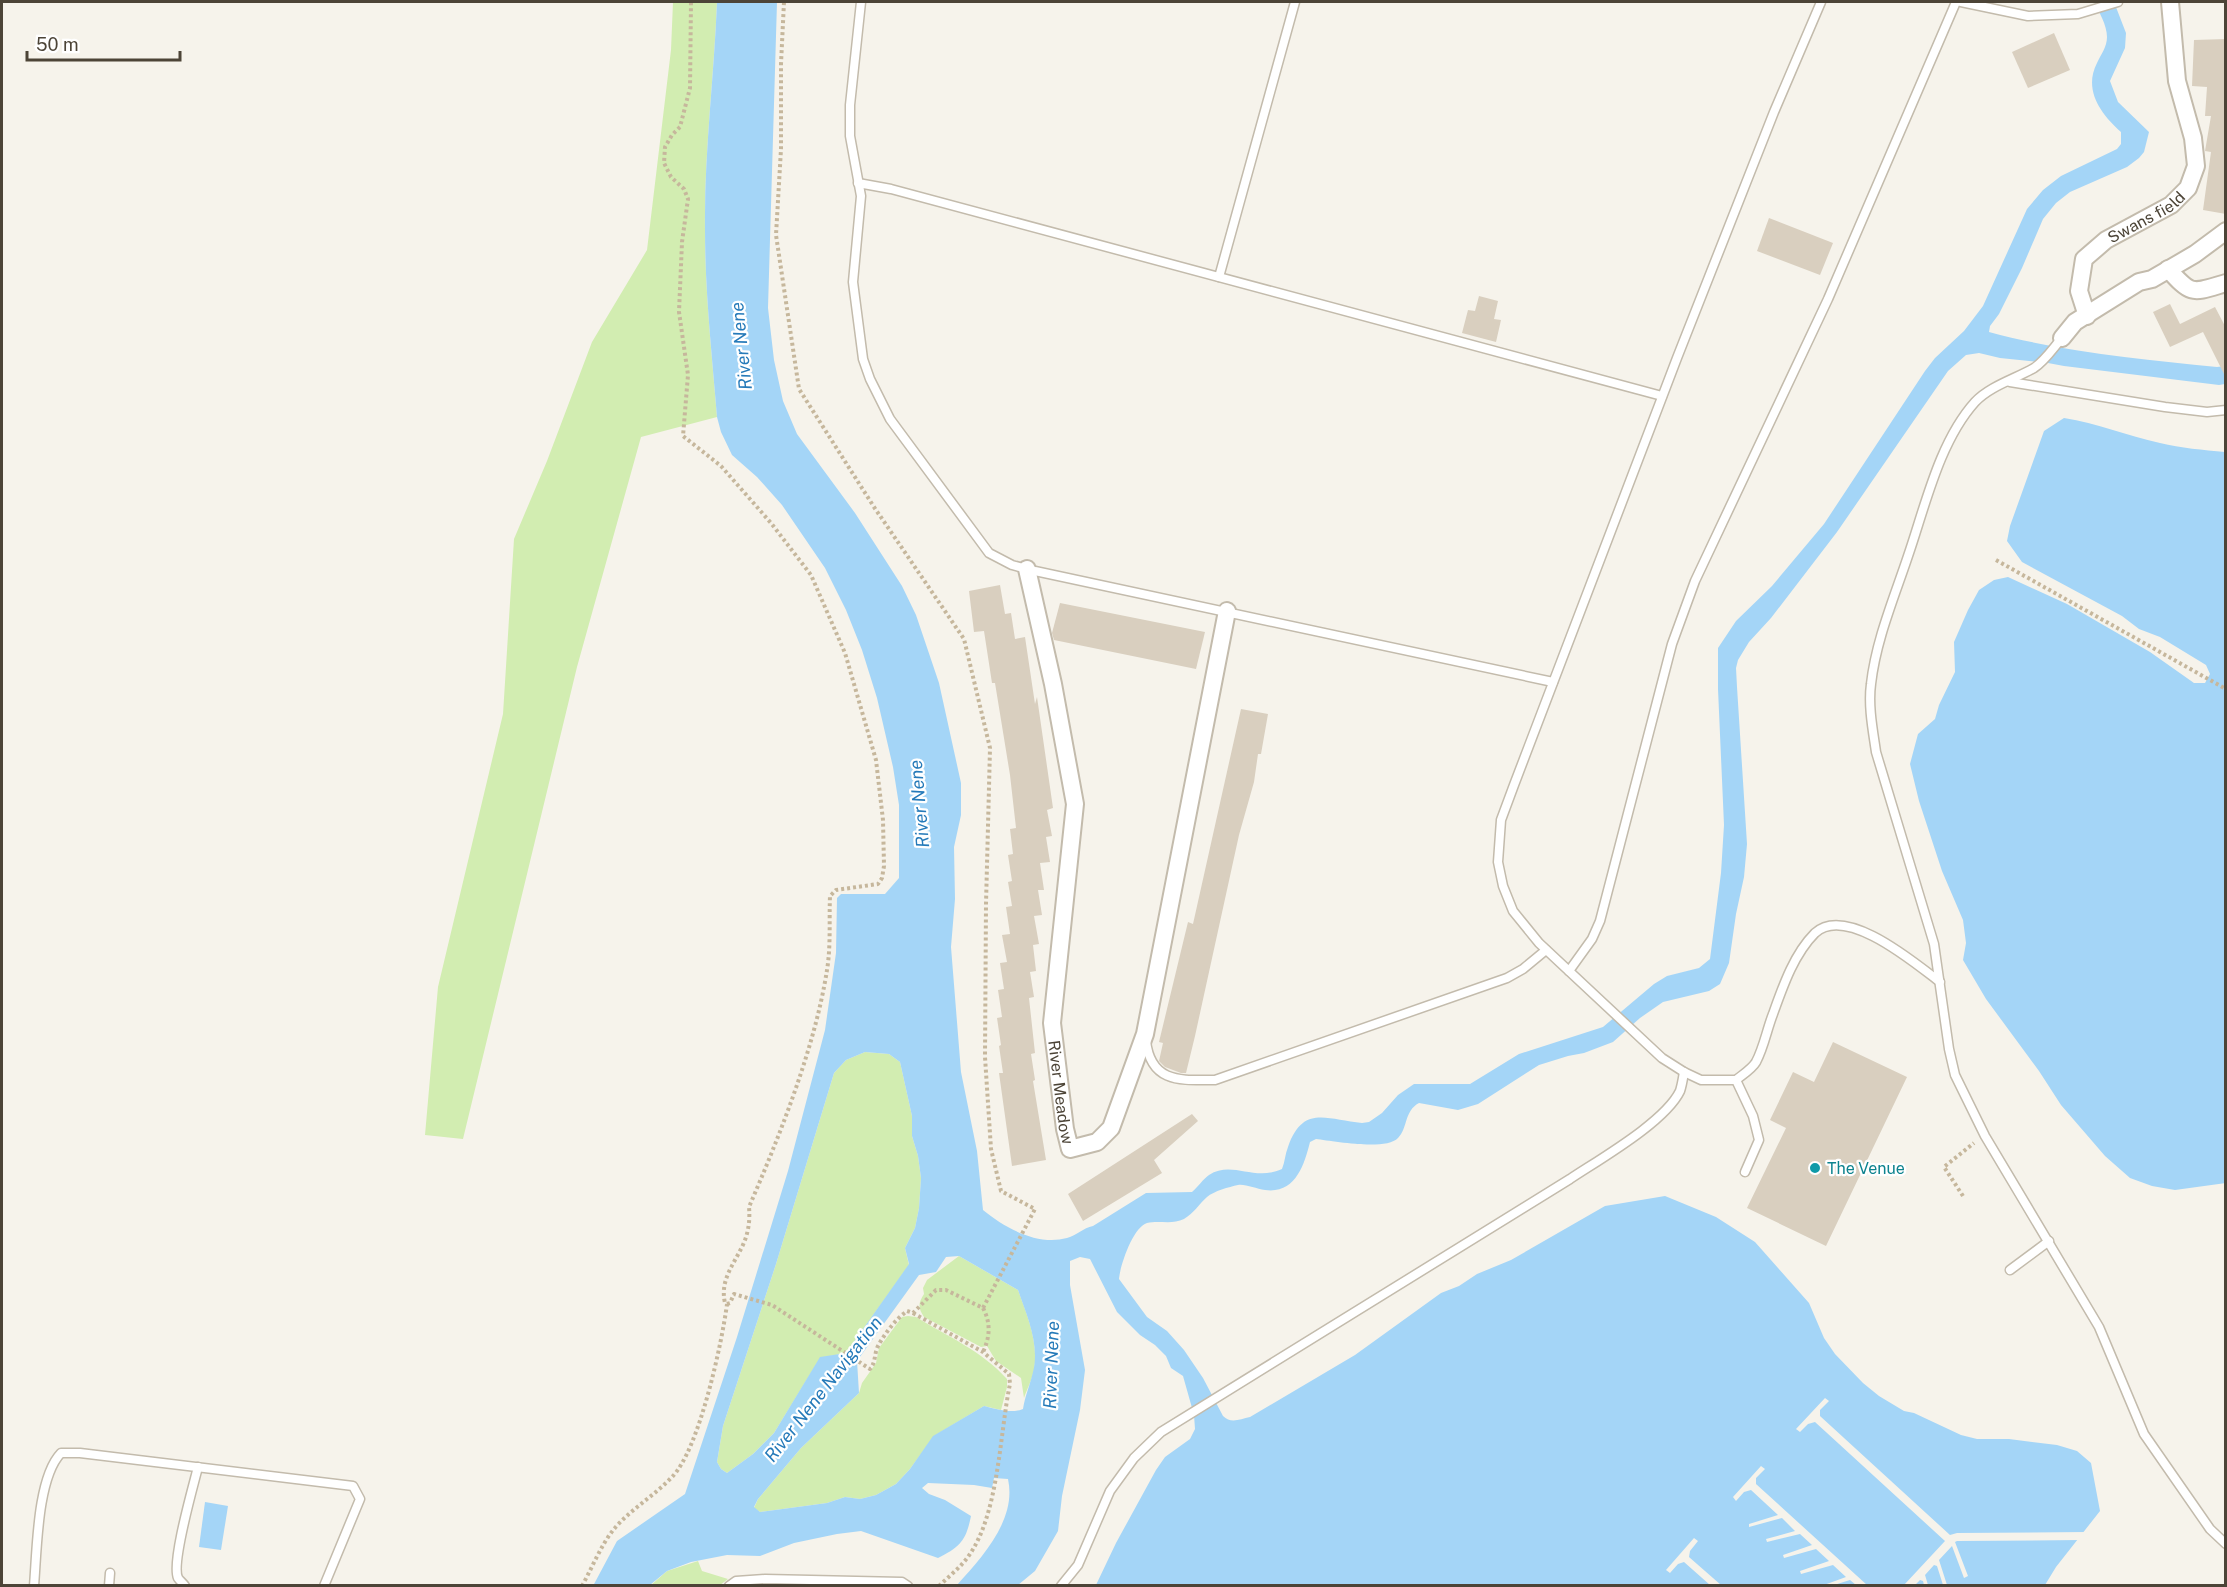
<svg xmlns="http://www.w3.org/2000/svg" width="2227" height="1587" font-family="'Public Sans',sans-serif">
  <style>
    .green { fill: #d2edb1 }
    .water { fill: #a4d5f7; fill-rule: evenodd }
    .pier { fill: #f6f3eb }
    .building { fill: #d9cfbf }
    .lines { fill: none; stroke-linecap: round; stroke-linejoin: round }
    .lane-casing { stroke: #c3bbac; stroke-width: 11 }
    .street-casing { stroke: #c3bbac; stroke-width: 20 }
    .path { stroke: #c6b79c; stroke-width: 4; stroke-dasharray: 3 3; stroke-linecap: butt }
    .lane { stroke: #fff; stroke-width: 8 }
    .street { stroke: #fff; stroke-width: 16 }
    .culture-dot { fill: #0f9aa8; stroke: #fff; stroke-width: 2 }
    .labels { text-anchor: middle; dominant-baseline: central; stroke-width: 4.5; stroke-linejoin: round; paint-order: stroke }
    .street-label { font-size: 16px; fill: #4c4437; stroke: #fff }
    .culture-label { font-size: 16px; fill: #0d838f; stroke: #fff; text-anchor: start }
    .water-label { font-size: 18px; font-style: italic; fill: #257ab9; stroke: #fff }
  </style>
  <rect width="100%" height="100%" fill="#f6f3eb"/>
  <g class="green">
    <path d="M673,2H717C714,78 704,154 705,230C705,293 712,355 717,417L641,437L577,667L463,1139L425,1135L438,987L503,714L514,539L547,461L592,342L647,250L671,50Z"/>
    <polygon points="865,1052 889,1054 900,1062 912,1116 912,1136 918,1156 921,1178 919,1208 915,1228 905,1248 909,1265 846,1353 820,1358 774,1433 753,1454 727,1473 721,1469 717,1462 723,1426 776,1264 834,1073 846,1060"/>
    <path d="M959,1256L1018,1290C1027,1315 1039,1343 1034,1370C1032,1380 1027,1389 1024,1398L1021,1378L996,1361L987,1346L981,1347L924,1317C918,1308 918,1303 924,1294L923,1288L927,1280Z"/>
    <path d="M908,1316L916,1317C947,1336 982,1351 1007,1379V1387L1001,1410L984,1406L934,1436L910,1469L896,1484L876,1495L860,1499L845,1497L827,1503L760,1512L754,1508L758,1499L801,1448L859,1393L862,1383L876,1363L879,1348L902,1317Z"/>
    <polygon points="698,1561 702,1571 728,1579 720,1585 650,1586 667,1571"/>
  </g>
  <g class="water">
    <path d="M717,2H777L768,308L774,360L783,401L797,434L855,513L902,586L916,615L939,683L961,783V815L954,847L955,899L951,947L961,1072L977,1151L983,1210C1005,1228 1037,1246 1067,1238C1077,1235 1083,1228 1093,1226L1146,1193L1192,1192C1198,1187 1203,1179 1209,1175C1232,1160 1254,1182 1282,1169C1285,1162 1285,1154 1288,1147C1303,1104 1327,1120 1362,1123L1369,1122L1382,1113L1398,1095L1414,1084H1470L1519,1054L1603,1027L1654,984L1667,976L1699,968L1710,959L1721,873L1724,825L1718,689V648L1736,621L1772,586L1824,524L1925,371L1935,358L1964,331L1983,306L2027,209L2043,190L2061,176L2117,149L2121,144V132C2101,114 2083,90 2097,63C2101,54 2107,47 2107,37C2107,25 2099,12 2094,2H2114L2126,33L2125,48L2110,81L2118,102L2149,132L2144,152L2139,158L2127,167L2070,192L2056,203L2043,219L2022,268L1999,314L1990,326L1989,332C2063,352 2141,359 2217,367L2225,366V384L2219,385L2064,366L2048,363L2000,358L1979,353L1966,355L1948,371L1837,532L1771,618L1749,642L1738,660L1736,668L1737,687L1747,844L1744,877L1736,914L1729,963L1720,984L1709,991L1663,1002L1640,1018L1613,1042L1584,1053L1568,1056L1539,1065L1478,1104L1458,1110L1419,1103C1404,1111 1408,1128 1398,1138C1386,1151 1333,1141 1316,1139L1310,1142C1304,1166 1295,1194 1265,1190C1256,1189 1246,1184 1238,1185C1229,1187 1214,1191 1207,1197C1199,1204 1194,1213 1184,1219C1172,1225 1159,1220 1147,1223C1133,1227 1120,1266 1119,1279L1147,1317L1167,1331L1184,1350L1203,1378L1223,1416C1231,1424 1240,1419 1250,1417L1355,1355L1441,1293L1459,1286L1477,1274L1511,1260L1605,1206L1665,1196L1716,1217L1755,1242L1809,1303L1824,1338L1835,1354L1863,1383L1879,1396L1904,1411L1914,1413L1961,1435L1977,1439H2009L2057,1445L2077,1451L2091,1463L2100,1511L2056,1567L2045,1585H1096L1116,1543L1156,1470L1165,1457L1190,1439L1195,1429L1194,1415L1183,1376L1171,1368L1166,1356L1155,1345L1140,1335L1117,1312L1090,1259L1080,1257L1070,1261V1285L1085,1370L1080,1410L1062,1496L1058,1531L1035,1571L1018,1585H957C982,1557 1017,1520 1008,1479L994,1478L992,1488L974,1485L928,1483L922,1488L929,1494L945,1500L971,1516C966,1541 960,1547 938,1558L861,1531L837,1534L794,1543L760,1556L727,1555L691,1562L667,1571L650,1585L593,1586L617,1541L685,1494L737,1337L788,1171L825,1030L836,953L837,898L841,894H885L899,878V805L893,767L877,698L862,650L846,610L825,568L782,505L757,477L732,455L721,432L717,417C712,355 705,293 705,230C704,154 714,78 717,2ZM865,1052L889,1054L900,1062L912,1116V1136L918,1156L921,1178L919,1208L915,1228L905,1248L909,1264L846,1353L820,1357L774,1433L753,1454L727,1473L721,1469L717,1462L723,1426L776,1264L834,1073L846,1060ZM959,1256L1018,1290C1027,1316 1040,1345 1033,1372C1030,1385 1025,1396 1023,1409C1011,1414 996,1409 984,1406L933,1436L910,1469L896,1484L876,1495L860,1499L845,1497L827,1503L760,1512L754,1507L758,1499L801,1448L859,1393L857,1361L919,1275L936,1272L946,1257Z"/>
    <path d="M2064,418C2097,423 2127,436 2160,443C2181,448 2203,450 2225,452L2226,1183L2175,1190L2152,1186L2130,1178L2105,1156L2061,1105L2039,1071L1986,999L1963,960L1966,943L1963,920L1942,871L1919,801L1910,764L1918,734L1935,719L1939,705L1955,672L1954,642L1968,610L1979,590L1994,580L2008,577L2067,604L2150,652L2194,683H2205L2210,674L2206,665L2160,637L2139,629L2122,616L2022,562L2007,541L2010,526L2044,431Z"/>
    <polygon points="205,1502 228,1506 221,1550 199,1547"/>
  </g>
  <g class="pier">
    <polygon points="1825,1398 1829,1401 1820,1410 1820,1416 1950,1535 1957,1533 2087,1532 2081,1540 1957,1541 1955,1542 1968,1576 1964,1578 1952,1546 1939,1560 1947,1585 1943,1585 1937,1566 1934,1565 1925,1575 1928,1585 1924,1585 1923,1581 1920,1580 1915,1585 1904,1585 1945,1541 1815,1422 1808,1424 1800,1432 1796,1429"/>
    <polygon points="1761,1466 1765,1469 1756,1478 1756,1484 1867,1585 1856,1585 1850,1580 1834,1585 1824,1585 1846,1577 1833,1565 1801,1574 1800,1571 1829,1561 1816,1549 1784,1558 1783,1555 1812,1545 1800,1534 1767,1542 1766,1539 1795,1531 1782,1518 1749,1527 1749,1524 1778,1515 1751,1490 1744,1492 1736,1501 1733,1497"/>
    <polygon points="1694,1538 1698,1541 1690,1551 1689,1557 1721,1585 1710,1585 1684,1562 1678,1564 1670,1573 1666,1570"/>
  </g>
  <g class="building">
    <polygon points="2054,33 2070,70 2028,88 2012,52"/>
    <polygon points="2226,39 2226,214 2203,210 2211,152 2205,151 2211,116 2205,116 2207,87 2192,86 2194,40"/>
    <polygon points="1769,218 1833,243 1820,275 1757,251"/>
    <polygon points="1479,296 1498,301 1494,319 1501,320 1496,342 1462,333 1468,310 1475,311"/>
    <polygon points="2170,304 2180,324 2215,307 2226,328 2226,378 2203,332 2170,347 2153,312"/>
    <polygon points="1000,585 1005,614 1011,613 1015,639 1025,637 1035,704 1037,697 1053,808 1047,810 1052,836 1046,837 1050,862 1040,863 1044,890 1038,890 1042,915 1034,916 1039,944 1033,945 1036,971 1030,972 1034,997 1029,998 1035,1053 1031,1054 1035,1080 1033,1081 1046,1160 1012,1166 999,1073 1003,1073 999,1046 1001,1045 997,1018 1002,1017 998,990 1004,989 1000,963 1007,962 1002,935 1010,934 1006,907 1012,906 1008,882 1012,881 1008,855 1013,854 1010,829 1016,828 1010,775 995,683 992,683 984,631 974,632 969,591"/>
    <polygon points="1060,603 1205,632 1196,669 1054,640 1052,633"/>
    <polygon points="1241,709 1268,714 1261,754 1258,754 1254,782 1239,835 1195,1036 1186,1073 1181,1073 1165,1067 1159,1061 1163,1043 1159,1042 1188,922 1193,924"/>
    <polygon points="1833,1042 1907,1077 1826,1246 1747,1208 1786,1128 1770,1120 1793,1072 1814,1082"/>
    <polygon points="1192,1114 1198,1121 1154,1160 1162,1173 1083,1221 1068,1194"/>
  </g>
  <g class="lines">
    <defs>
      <g id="lane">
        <polyline points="861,2 850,105 850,136 861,196 853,282 863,359 870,379 890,419 989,553 1012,565 1035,571 1553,682"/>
        <path d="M1821,2L1774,112L1677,358L1514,785L1501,820L1498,862L1503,886L1513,911L1539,943L1662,1058L1684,1072L1701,1080H1736C1742,1075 1752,1069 1756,1062C1764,1047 1767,1029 1773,1014C1783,986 1794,954 1815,933C1846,904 1916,964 1940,982"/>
        <polyline points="1961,2 2028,16 2078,14 2118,2"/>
        <polyline points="858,183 891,189 1662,396"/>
        <polyline points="1219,277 1295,2"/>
        <path d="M2062,338C2054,347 2045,361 2034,368C2015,379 1990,386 1975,402C1939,442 1925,507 1908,556C1894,598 1876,640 1871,684C1868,706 1873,731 1876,752L1934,944L1949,1049L1955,1075L1985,1136L2099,1327L2144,1434L2210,1529L2226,1544"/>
        <polyline points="2010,382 2165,407 2207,412 2226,410"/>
        <polyline points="1569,971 1592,939 1600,921 1672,644 1695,581 1828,299 1956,2"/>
        <path d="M1146,1041C1151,1084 1182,1080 1215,1080L1507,978L1523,969L1546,950"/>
        <polyline points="1736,1080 1753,1116 1759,1140 1745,1172"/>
        <polyline points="2010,1270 2049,1241"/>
        <path d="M34,1586C37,1551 37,1478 61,1453H80L353,1486L360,1499L324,1586"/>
        <polyline points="109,1586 110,1573"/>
        <path d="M185,1586C183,1583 180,1581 178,1578C171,1563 193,1487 198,1467"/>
        <polyline points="729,1586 736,1581 765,1579 902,1582 908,1586"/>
        <path d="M1061,1586L1078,1565L1110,1491L1134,1458L1161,1432L1570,1179C1600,1159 1665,1122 1680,1091C1682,1085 1683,1078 1684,1072"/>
      </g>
      <g id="street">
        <path d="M2168,269C2192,296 2192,293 2226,283"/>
        <path id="s1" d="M2087,316L2079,291L2084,259L2106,240L2171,205L2188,188L2196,166L2193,138L2177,81L2170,2"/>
        <polyline points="2062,338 2075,322 2139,282 2152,279 2195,254 2226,231"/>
        <path id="s2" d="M1027,569L1053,684L1075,804L1052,1023L1065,1129L1070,1149L1097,1142L1111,1128L1145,1034L1227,611"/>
      </g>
    </defs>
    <use href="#lane" class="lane-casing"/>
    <use href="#street" class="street-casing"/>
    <g class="path">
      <polyline points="1996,560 2226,689"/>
      <polyline points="1963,1196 1944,1167 1974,1143"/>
      <path d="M727,1304L730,1303L734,1294L772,1305L870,1369C876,1362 874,1354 878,1346C885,1333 896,1319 907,1311L913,1313L936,1290H946L983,1308L1035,1209L1001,1191L991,1149L985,1057L986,904L990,748L964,639L874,507L799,389L776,235L781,149V64L784,2"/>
      <path d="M983,1308C991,1323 990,1337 983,1352"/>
      <path d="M913,1313L983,1352L1009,1374L1010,1384C999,1436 999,1523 963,1563C956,1571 947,1578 939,1586"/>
      <path d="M582,1586C592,1568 601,1545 614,1529C631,1509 654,1496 672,1477C699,1450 722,1343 727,1304L725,1303C719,1278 737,1261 745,1240C749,1229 750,1218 749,1207C780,1135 815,1047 827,970C831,946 829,920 830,896L836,890L878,884L882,878L884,866L883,820L876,760L845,653L811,575L771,523L721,466L683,436L688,375L679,312L682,242L688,199L684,189L671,177L664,163L665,147L672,135L680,127L690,88L691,2"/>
    </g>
    <use href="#lane" class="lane"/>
    <use href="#street" class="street"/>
  </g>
  <circle class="culture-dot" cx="1815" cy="1168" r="6"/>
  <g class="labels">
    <g class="street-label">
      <text stroke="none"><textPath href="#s1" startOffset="134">Swans field</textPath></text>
      <text stroke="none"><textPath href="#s2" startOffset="530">River Meadow</textPath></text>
    </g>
    <g class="culture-label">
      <text x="1827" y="1168">The Venue</text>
    </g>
    <g class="water-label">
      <text transform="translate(741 346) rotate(-96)">River Nene</text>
      <text transform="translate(919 804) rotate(-95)">River Nene</text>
      <text transform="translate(1051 1365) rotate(-88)">River Nene</text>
      <text transform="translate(823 1389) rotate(-52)">River Nene Navigation</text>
    </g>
  </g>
  <rect width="2227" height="1587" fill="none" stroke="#4c4437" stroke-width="6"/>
  <path d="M27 51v9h153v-9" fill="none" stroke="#4c4437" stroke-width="3"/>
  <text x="36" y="51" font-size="18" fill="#4c4437" stroke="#ffffff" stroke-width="4.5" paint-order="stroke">50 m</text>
</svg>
